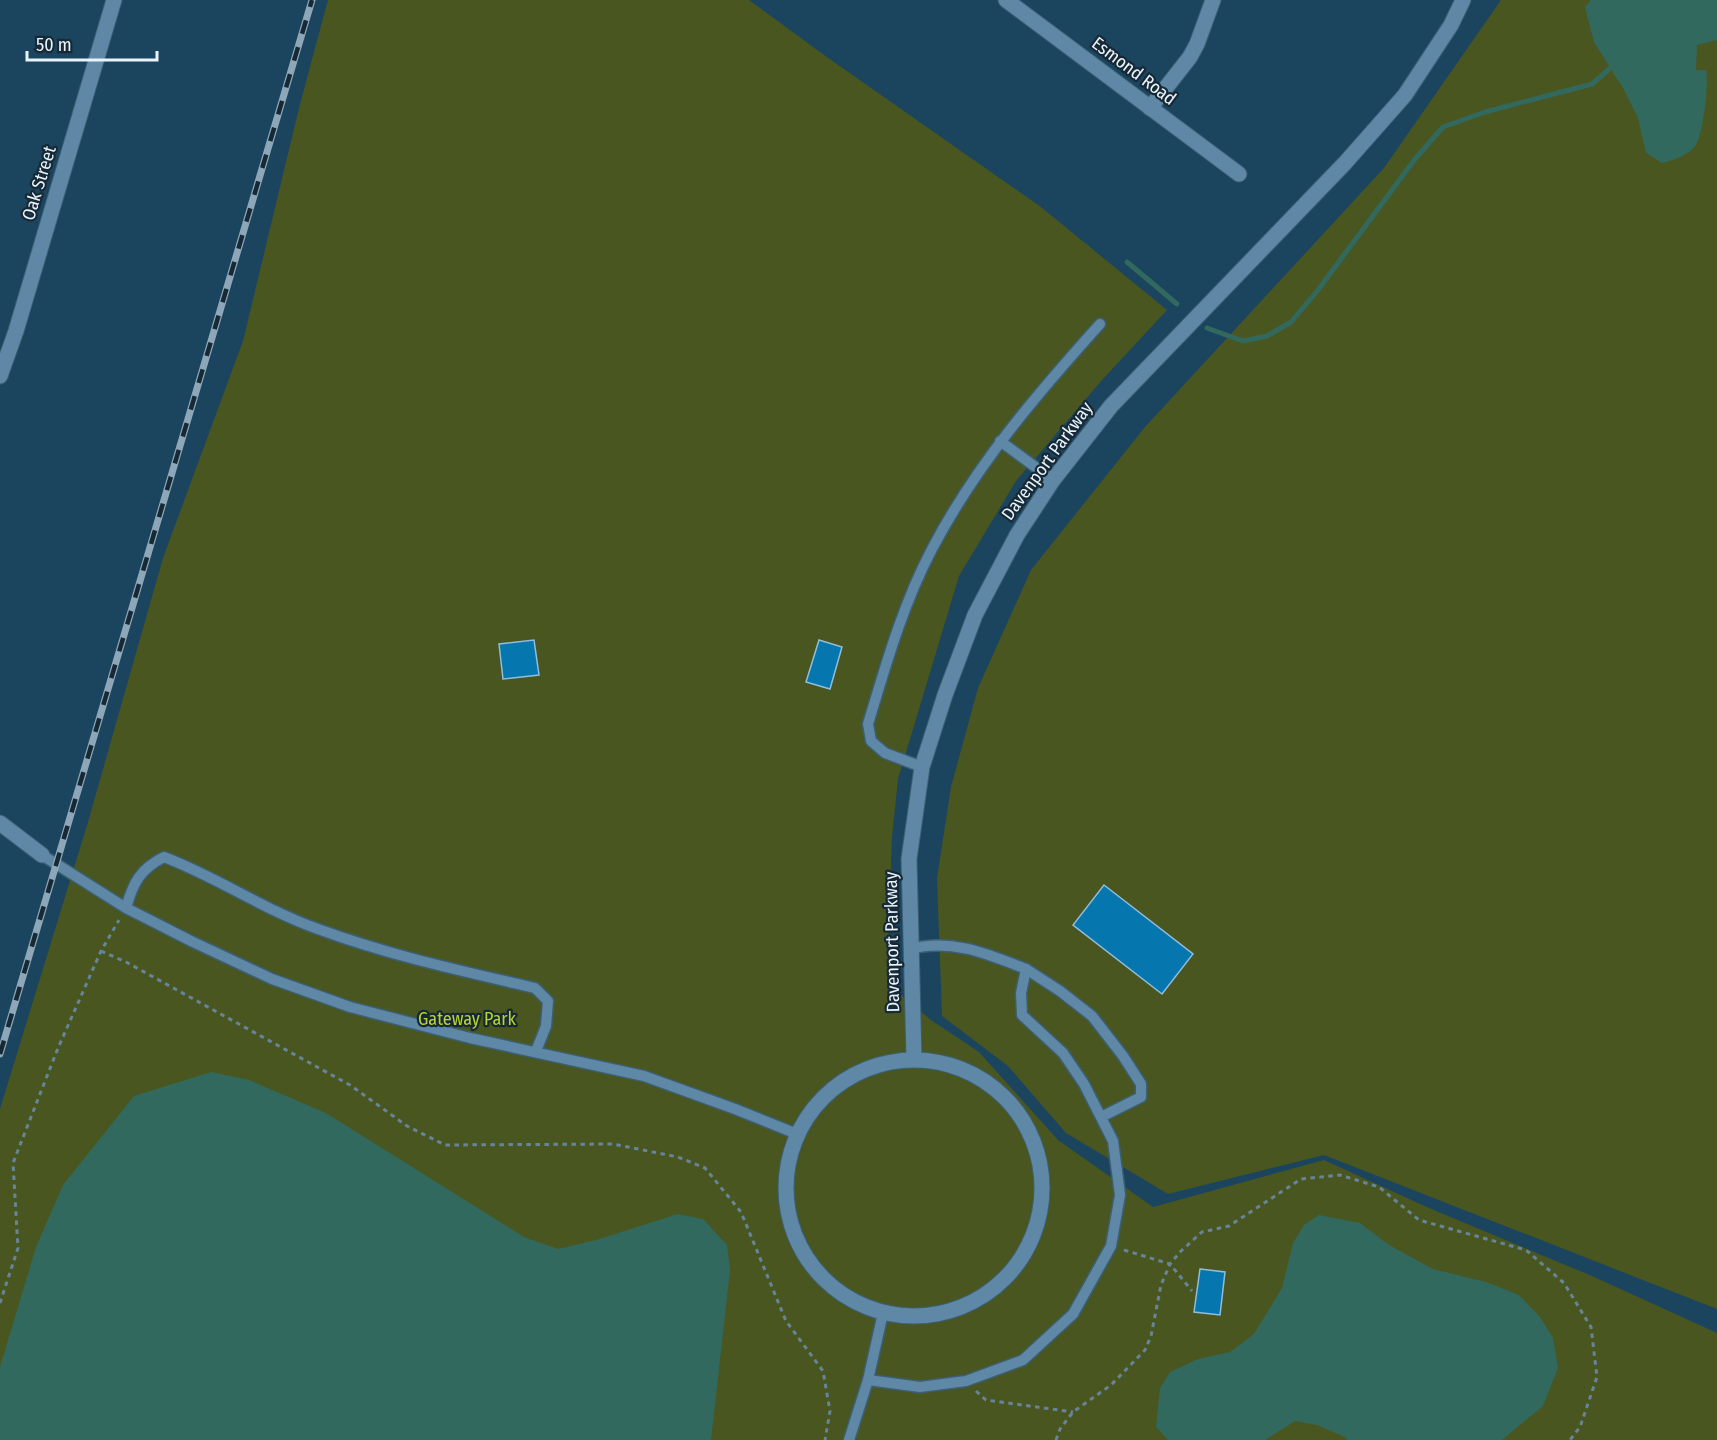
<svg xmlns="http://www.w3.org/2000/svg" width="1717" height="1440" font-family="'Fira Sans Condensed',sans-serif">
  <style>
    .green { fill: #4a5620 }
    .water { fill: #32695e }
    .lines { fill: none; stroke-linecap: round; stroke-linejoin: round }
    .stream { stroke: #32695e; stroke-width: 5 }
    .building { fill: #0576ae; stroke: #91bddd; stroke-width: 1.5 }
    .service-casing { stroke: #3c5f74; stroke-width: 13 }
    .minor-casing { stroke: #3c5f74; stroke-width: 17 }
    .tertiary-casing { stroke: #3c5f74; stroke-width: 17 }
    .path { stroke: #67859a; stroke-width: 3; stroke-dasharray: 4.5 4.5; stroke-linecap: butt }
    .service { stroke: #5e88a6; stroke-width: 10 }
    .minor { stroke: #5e88a6; stroke-width: 15 }
    .tertiary { stroke: #5e88a6; stroke-width: 15 }
    .rail-casing { stroke: #8ea7b8; stroke-width: 7 }
    .rail { stroke: #172935; stroke-width: 4.5; stroke-dasharray: 14; stroke-linecap: butt }
    .labels { text-anchor: middle; dominant-baseline: central; stroke-width: 4.5; stroke-linejoin: round; paint-order: stroke }
    .street-label { font-size: 18px; fill: #e7f4fe; stroke: #172935 }
    .park-label { font-size: 18px; fill: #b8d62e; stroke: #172935 }
  </style>
  <rect width="100%" height="100%" fill="#1b445f"/>
  <g class="green">
    <polygon points="328,0 749,0 824,55 1041,207 1167,310 1102,380 1016,481 959,576 898,779 892,837 887,983 931,1020 979,1052 1058,1140 1153,1207 1324,1160 1429,1208 1592,1276 1717,1333 1717,1440 0,1440 0,1109 88,822 163,558 243,341 299,108"/>
    <polygon points="1501,0 1717,0 1717,1309 1324,1155 1168,1194 1066,1133 1008,1066 942,1016 937,878 951,787 978,688 1031,570 1145,427 1384,168"/>
  </g>
  <g class="water">
    <path d="M1591,0H1717V40L1697,45L1696,70H1706C1709,84 1703,134 1696,145C1688,156 1673,160 1662,163L1646,153L1638,118L1623,88L1594,42L1585,7Z"/>
    <polygon points="211,1072 249,1080 326,1113 524,1237 558,1249 596,1240 678,1214 703,1219 727,1245 730,1270 711,1440 0,1440 0,1367 36,1247 63,1185 134,1096"/>
    <polygon points="1319,1215 1360,1223 1389,1245 1433,1269 1486,1282 1519,1295 1540,1317 1553,1338 1558,1368 1543,1406 1502,1440 1347,1440 1345,1437 1317,1425 1295,1421 1265,1440 1168,1440 1156,1427 1160,1388 1170,1372 1198,1359 1230,1352 1254,1334 1282,1288 1293,1243 1304,1225"/>
  </g>
  <g class="lines">
    <g class="stream">
      <polyline points="1127,262 1177,304"/>
      <polyline points="1207,328 1243,341 1267,336 1291,322 1318,290 1415,159 1443,127 1485,112 1592,84 1615,64"/>
    </g>
  </g>
  <g class="building">
    <polygon points="534,640 539,675 503,679 499,644"/>
    <polygon points="819,640 842,647 830,689 806,682"/>
    <polygon points="1104,885 1193,954 1162,994 1073,925"/>
    <polygon points="1200,1269 1225,1272 1220,1315 1194,1312"/>
  </g>
  <g class="lines">
    <defs>
      <g id="service">
        <polyline points="1000,441 1053,480"/>
        <path d="M922,767L885,753L871,741L868,724C886,664 903,604 932,549C976,465 1037,394 1100,324"/>
        <polyline points="42,855 126,908 193,942 272,979 350,1007 470,1038 644,1076 735,1109 797,1134"/>
        <path d="M126,908C133,883 140,869 164,857C217,877 264,910 318,929C388,955 462,971 535,988L548,1001L546,1026L536,1051"/>
        <polyline points="1026,969 1060,991 1092,1016 1123,1056 1141,1084 1141,1097 1101,1117"/>
        <path d="M868,1380L920,1387L966,1381L1023,1360L1073,1314L1111,1246L1120,1195L1113,1141L1084,1084L1063,1053L1022,1015L1021,993L1026,969C988,954 951,938 910,949"/>
        <polyline points="849,1440 868,1380 883,1313"/>
      </g>
      <g id="minor">
        <polyline points="1006,0 1239,174"/>
        <polyline points="1150,108 1190,57 1197,44 1213,0"/>
        <polyline points="0,823 42,855"/>
        <polyline points="914,1059 909,859 922,767 945,695 975,615 1017,535 1053,480 1111,406 1345,163 1405,95 1451,25 1463,0"/>
        <circle cx="914" cy="1188" r="128"/>
      </g>
      <polyline id="tertiary" points="0,376 16,331 114,0"/>
    </defs>
    <use href="#service" class="service-casing"/>
    <use href="#minor" class="minor-casing"/>
    <use href="#tertiary" class="tertiary-casing"/>
    <g class="path">
      <polyline points="101,951 126,962 350,1085 407,1126 445,1145 613,1144 678,1157 705,1168 741,1212 786,1321 823,1371 830,1411 825,1440"/>
      <polyline points="1124,1250 1170,1264 1192,1291"/>
      <polyline points="0,1303 18,1248 13,1163 58,1048 101,951 119,920"/>
      <polyline points="976,1391 986,1400 1073,1412"/>
      <polyline points="1056,1440 1060,1429 1073,1412 1111,1385 1145,1350 1151,1336 1161,1285 1170,1264 1181,1251 1202,1232 1229,1226 1301,1179 1340,1175 1379,1187 1419,1220 1526,1250 1564,1283 1591,1327 1597,1377 1580,1427 1570,1440"/>
    </g>
    <use href="#service" class="service"/>
    <use href="#minor" class="minor"/>
    <use href="#tertiary" class="tertiary"/>
    <defs>
      <polyline id="rail" points="0,1054 312,0"/>
    </defs>
    <use href="#rail" class="rail-casing"/>
    <use href="#rail" class="rail"/>
  </g>
  <g class="labels">
    <g class="street-label">
      <text transform="translate(1134 71) rotate(37)">Esmond Road</text>
      <text transform="translate(39 183) rotate(-73)">Oak Street</text>
      <text transform="translate(1047 461) rotate(-54)">Davenport Parkway</text>
      <text transform="translate(892 942) rotate(-91)">Davenport Parkway</text>
    </g>
    <g class="park-label">
      <text x="467" y="1019">Gateway Park</text>
    </g>
  </g>
  <path d="M27 51v9h130v-9" fill="none" stroke="#e7f4fe" stroke-width="3"/>
  <text x="36" y="51" font-size="18" fill="#e7f4fe" stroke="#172935" stroke-width="4.5" paint-order="stroke">50 m</text>
</svg>
